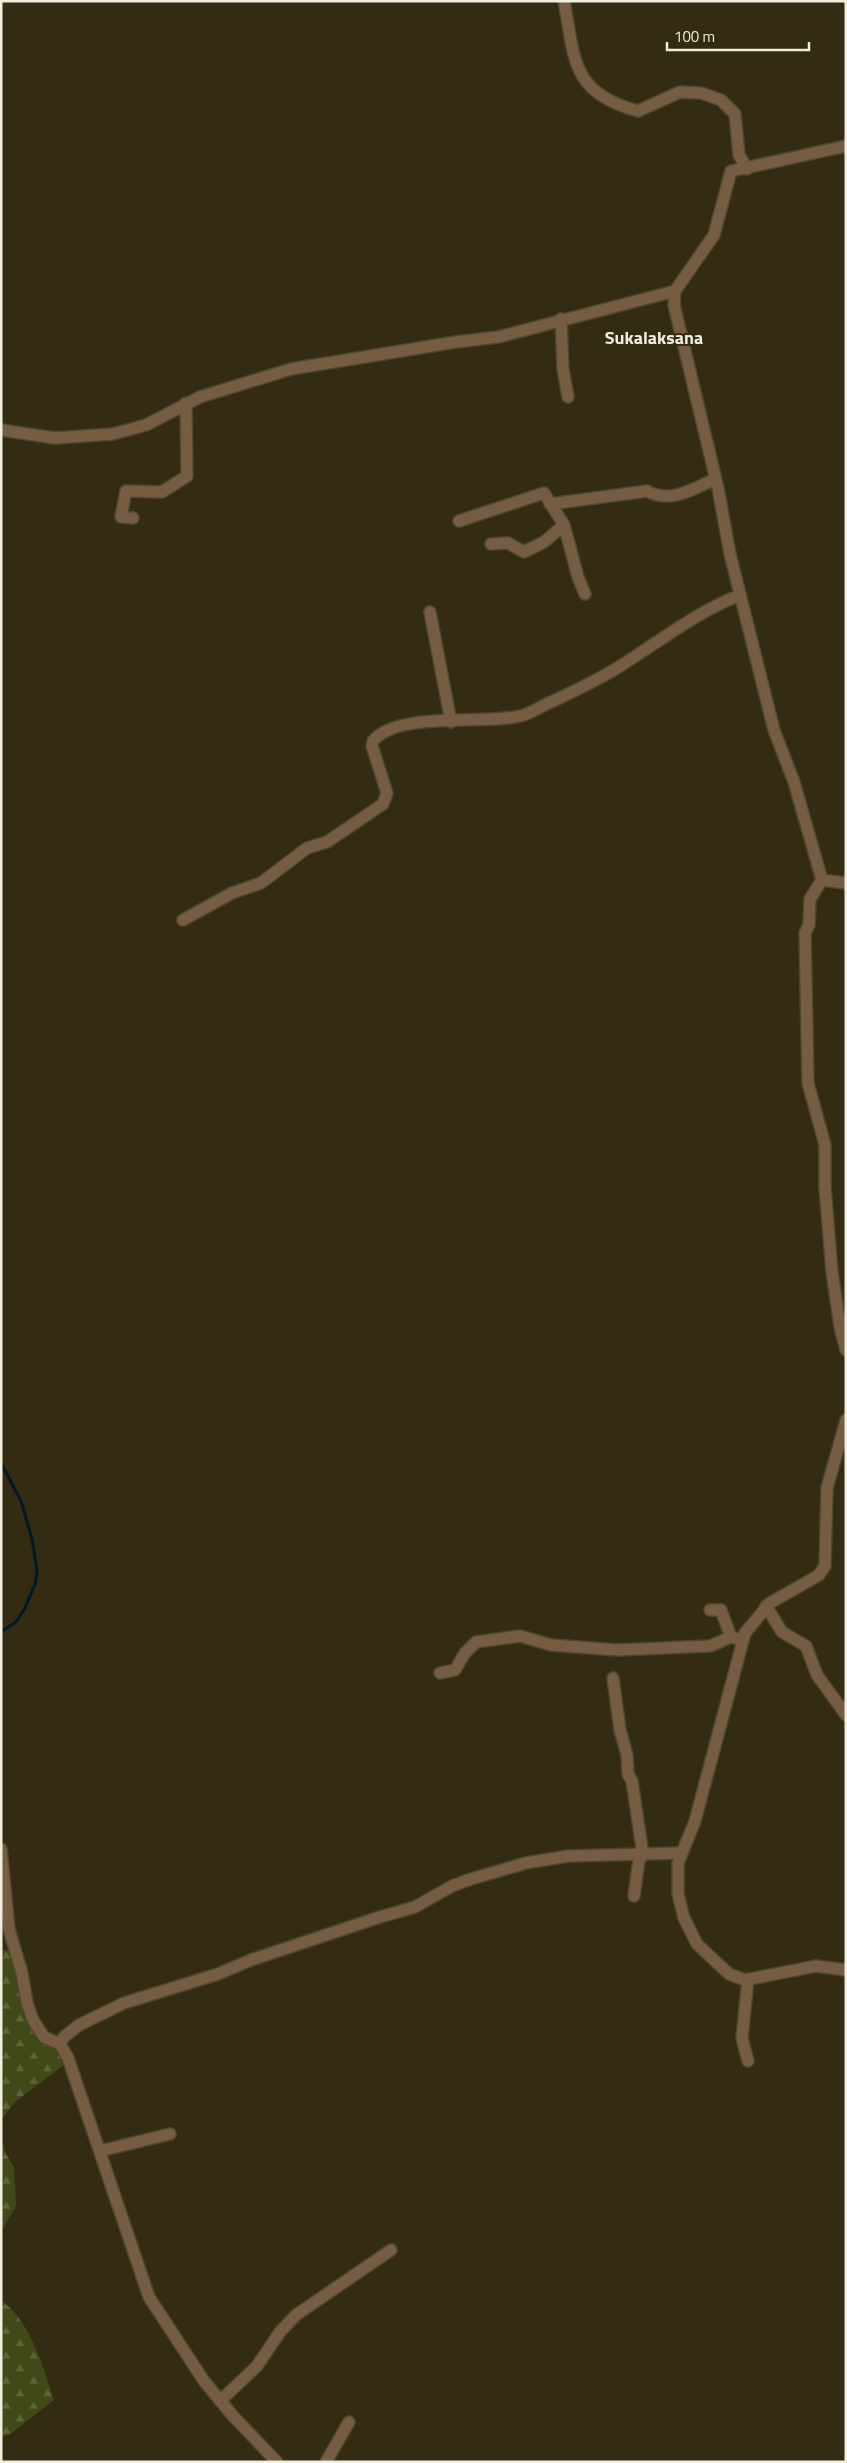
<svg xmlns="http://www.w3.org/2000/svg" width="847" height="2463" font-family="'Titillium Web',sans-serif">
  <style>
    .forest { fill: url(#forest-firs) }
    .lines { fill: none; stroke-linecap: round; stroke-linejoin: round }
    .stream { stroke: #001929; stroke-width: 3 }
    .street-casing { stroke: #4e462f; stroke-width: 14 }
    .street { stroke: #775c44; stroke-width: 11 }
    .labels { text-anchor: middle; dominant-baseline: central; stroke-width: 4; stroke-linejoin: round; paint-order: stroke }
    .quarter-label { font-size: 18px; font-weight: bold; fill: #f2eedf; stroke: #332b12 }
  </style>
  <defs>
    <pattern id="forest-firs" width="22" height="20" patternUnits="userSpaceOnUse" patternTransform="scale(1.25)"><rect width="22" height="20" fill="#404917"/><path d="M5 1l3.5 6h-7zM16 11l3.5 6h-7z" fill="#5c6438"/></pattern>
  </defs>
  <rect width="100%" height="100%" fill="#332b12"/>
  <g class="forest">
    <path d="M4,1950L16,1951C25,1978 32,2006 44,2032C50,2043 58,2053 64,2065L15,2102L2,2119L1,2135L6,2154L14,2167L16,2206L1,2232V1952Z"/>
    <path d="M1,2300C31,2322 43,2367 54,2400L9,2435L1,2437Z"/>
  </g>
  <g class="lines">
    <polyline class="stream" points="1,1463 21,1501 32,1539 37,1571 35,1584 25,1608 16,1622 1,1632"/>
    <defs>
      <g id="street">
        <path d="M564,1C575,60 571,93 638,111L680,92L701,93L721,100L735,114L739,155L747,169"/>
        <polyline points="846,146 731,171 714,235 675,291 674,305 718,488 730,554 774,730 794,782 822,880 810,899 809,925 805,933 808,1083 825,1145 825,1187 832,1272 840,1327 846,1350"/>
        <polyline points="561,319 563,369 568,397"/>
        <polyline points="1,430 55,438 113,434 146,425 200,397 291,369 456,342 498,337 675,291"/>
        <path d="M550,504L647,491C670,504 694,489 715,479"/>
        <polyline points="133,518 121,517 126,491 162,492 187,476 186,403"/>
        <polyline points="459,521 544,493 564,525 578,577 585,594"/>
        <polyline points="491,544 508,543 524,552 544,542 564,525"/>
        <polyline points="430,612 451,722"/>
        <polyline points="822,880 846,883"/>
        <path d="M183,920L232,893L261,883L307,848L327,842L383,804L387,793L372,746L373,741C397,711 483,725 520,716C531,714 541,706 551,702C577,690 602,678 625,663C664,638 697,612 740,595"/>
        <polyline points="846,1420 827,1488 825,1566 819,1575 770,1603 745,1633 695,1821 678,1863 678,1894 684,1918 697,1944 729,1974 745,1980 816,1966 846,1970"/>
        <polyline points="766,1606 782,1632 806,1646 817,1675 846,1715"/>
        <polyline points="710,1610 721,1610 731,1637"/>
        <polyline points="440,1673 455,1670 465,1653 476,1642 520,1636 551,1645 617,1650 710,1646 731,1637 742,1640"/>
        <polyline points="613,1678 620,1730 627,1755 628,1774 632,1781 643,1855 639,1860 634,1896"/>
        <polyline points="1,1849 9,1929 22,1973 27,2003 33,2020 44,2037 60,2044 68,2058 149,2297 204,2381 233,2416 277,2462"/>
        <polyline points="60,2044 64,2037 79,2025 124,2003 218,1974 251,1960 380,1917 415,1907 452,1886 471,1879 526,1863 568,1856 682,1853"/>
        <polyline points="748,2061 742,2038 748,1979"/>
        <polyline points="100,2151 170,2134"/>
        <polyline points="220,2401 257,2366 280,2332 296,2315 391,2250"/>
        <polyline points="326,2462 349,2422"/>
      </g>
    </defs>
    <use href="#street" class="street-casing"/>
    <use href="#street" class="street"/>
  </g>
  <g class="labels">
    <g class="quarter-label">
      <text x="654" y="337">Sukalaksana</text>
    </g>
  </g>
  <rect width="847" height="2463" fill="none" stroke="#f2eedf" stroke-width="5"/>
  <path d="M667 42v8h142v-8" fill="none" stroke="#f2eedf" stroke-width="2.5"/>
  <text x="674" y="42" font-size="15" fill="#f2eedf" stroke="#332b12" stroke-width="4" paint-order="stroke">100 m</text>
</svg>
